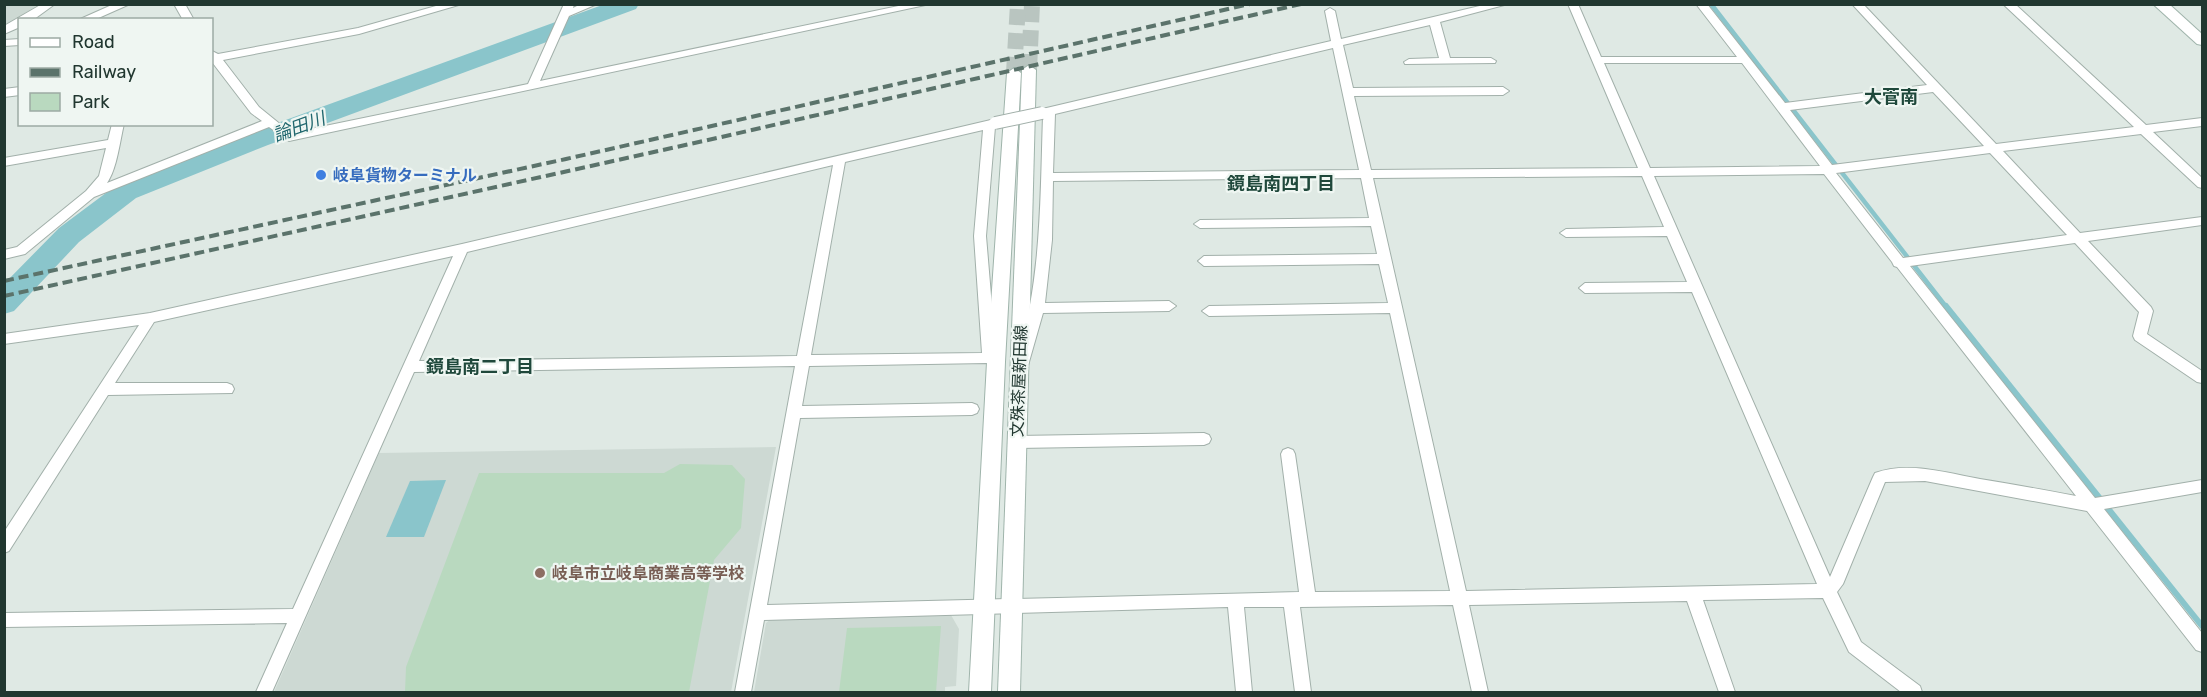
<svg xmlns="http://www.w3.org/2000/svg" width="2207" height="697" font-family="Rubik,'Noto Sans JP',sans-serif">
  <style>
    .built { fill: #cdd9d3 }
    .green { fill: #b9d9bf }
    .water { fill: #8ac5cb }
    .lines { fill: none; stroke-linecap: round; stroke-linejoin: round }
    .stream-far1 { stroke: #8ac5cb; stroke-width: 4.5 }
    .stream { stroke: #8ac5cb; stroke-width: 6 }
    .river { fill: #8ac5cb; fill-rule: evenodd }
    .secondary-tunnel { stroke: #b9c5c0; stroke-width: 16; stroke-dasharray: 16 8; stroke-linecap: butt }
    .street-casing { stroke: #a2b0aa; stroke-width: 2 }
    .secondary-casing { stroke: #9fb4ab; stroke-width: 2 }
    .street { fill: #fff; fill-rule: evenodd }
    .secondary { fill: #fff; fill-rule: evenodd }
    .rail { stroke: #5b736b; stroke-width: 4; stroke-dasharray: 10 5; stroke-linecap: butt }
    .street-bridge-casing { stroke: #a2b0aa; stroke-width: 14; stroke-linecap: butt }
    .street-bridge { stroke: #fff; stroke-width: 12 }
    .shop-dot { fill: #3f7fe0; stroke: #eff6f2; stroke-width: 2 }
    .education-dot { fill: #8d6e63; stroke: #eff6f2; stroke-width: 2 }
    .labels { text-anchor: middle; dominant-baseline: central; stroke-width: 4.5; stroke-linejoin: round; paint-order: stroke }
    .shop-label { font-size: 16px; font-weight: bold; fill: #366cbe; stroke: #eff6f2; text-anchor: start }
    .street-label { font-size: 16px; fill: #213730; stroke: #eff6f2 }
    .education-label { font-size: 16px; font-weight: bold; fill: #785e54; stroke: #eff6f2; text-anchor: start }
    .neighbourhood-label { font-size: 18px; font-weight: bold; fill: #1f483b; stroke: #eff6f2 }
    .water-label { font-size: 18px; font-style: italic; fill: #20676e; stroke: #eff6f2 }
  </style>
  <rect width="100%" height="100%" fill="#dfe9e4"/>
  <g class="built">
    <polygon points="5,4 38,4 38,5 5,25"/>
    <polygon points="776,447 731,692 274,692 379,453"/>
    <polygon points="951,615 959,629 956,686 945,687 945,692 754,692 766,623 773,617"/>
  </g>
  <g class="green">
    <polygon points="680,464 732,465 745,479 741,528 714,560 689,692 405,692 406,667 479,473 664,473"/>
    <polygon points="941,626 936,692 839,692 847,628"/>
  </g>
  <polygon class="water" points="446,480 424,537 386,537 410,481"/>
  <g class="lines">
    <polyline class="stream-far1" points="1711,4 1947,308"/>
    <polyline class="stream" points="1946,306 2202,626"/>
    <polygon class="river" points="605,4 639,4 636,9 268,145 136,198 79,242 14,311 4,314 4,284 59,228 118,184 250,133"/>
    <g class="secondary-tunnel">
      <polyline points="1029,70 1032,4"/>
      <polyline points="1014,73 1018,4"/>
    </g>
    <defs>
      <g id="street">
        <polygon points="42,4 55,4 33,20 20,20 20,27 4,34 4,26"/>
        <polygon points="114,4 130,4 94,20 78,20"/>
        <polygon points="174,4 185,4 194,20 183,20"/>
        <path d="M443,4H462L359,34L223,60L259,107L291,133L528,84L564,4H574L573,8L581,4H597L569,16L540,81L908,4H930L289,141L269,127L94,197L25,254L4,259V250L17,247L86,191L99,176L106,148L4,166V158L108,140L112,124H124C120,140 117,169 107,183L262,121L251,113L212,62V51L218,54L358,28Z"/>
        <path d="M1488,4H1508L1440,22L1450,58H1491L1496,61L1495,63L1405,64L1404,62L1409,59L1439,58L1430,25L1343,45L1353,88L1503,87L1509,91L1503,95L1354,96L1371,170L1638,168L1568,4H1578L1601,57H1737L1696,4H1707L1785,103L1927,85L1852,4H1863L1996,144L2134,127L2003,4H2015L2146,125L2202,118V126L2153,132L2202,178V188L2198,187L2141,134L2003,151L2080,233L2202,217V225L2088,241L2151,307L2153,311L2147,334L2202,371V383L2197,382L2135,340L2133,336L2139,312L2075,243L1910,266L2095,498L2202,480V492L2104,509L2202,633V652L2196,650L2087,511L1925,481L1885,482L1843,584L1837,592L1861,642L1920,686L1922,692H1901L1849,652L1823,598L1703,600L1735,692H1719L1687,601L1469,605L1488,692H1472L1453,605L1300,607L1311,692H1295L1284,607H1244L1252,692H1236L1228,607L764,620L751,692H735L795,366L414,372L272,692H256L287,623L4,627V613L293,609L453,256L154,322L115,383H227L232,385L234,389L232,393L108,395L9,551L4,553V532L139,325L4,344V334L150,313L462,244L995,119L1001,123L995,127L986,236L996,355L1003,362L1001,366L996,367L987,363L809,366L802,406L972,403L977,405L979,409L977,413L972,415L800,418L767,605L1299,592L1281,454L1283,450L1288,448L1293,450L1295,454L1315,592L1450,591L1390,313L1209,316L1202,311L1209,306L1388,303L1379,264L1204,266L1198,261L1204,256L1377,254L1371,226L1200,228L1194,224L1200,220L1369,218L1361,178L1053,181L1052,240L1045,303L1169,301L1176,306L1169,311L1043,313L1027,369H1017L1015,365C1042,282 1040,202 1043,116H1038V110L1331,41L1325,11L1330,8L1335,11L1341,39ZM1333,48L1359,170L1053,173L1055,114ZM1604,63H1742L1820,166L1650,168ZM1933,92L1984,146L1832,165L1790,110ZM983,130L974,236L982,353L811,355L845,162ZM1990,153L2067,235L1903,258L1836,173ZM833,165L797,356L419,361L467,252ZM1824,174L1892,262L1894,266L1897,267L2076,496C2044,490 2012,484 1980,479C1946,473 1908,461 1875,473L1873,477L1830,577L1654,176ZM1642,176L1664,227L1566,229L1560,233L1566,237L1667,236L1687,282L1585,283L1579,288L1585,293L1692,292L1817,584L1466,591L1373,178Z"/>
        <polygon points="20,39 20,45 4,46 4,40"/>
        <polygon points="20,87 20,95 4,97 4,89"/>
        <polygon points="1204,433 1209,435 1211,439 1209,443 1204,445 1017,448 1012,446 1010,442 1012,438 1017,436"/>
      </g>
      <g id="secondary">
        <polygon points="2153,4 2169,4 2202,34 2202,45 2197,44"/>
        <polygon points="1029,65 1036,70 1020,692 998,692 1022,70"/>
        <polygon points="1014,68 1021,73 1005,362 991,692 969,692 987,362 1007,73"/>
      </g>
    </defs>
    <use href="#street" class="street-casing"/>
    <use href="#secondary" class="secondary-casing"/>
    <use href="#street" class="street"/>
    <use href="#secondary" class="secondary"/>
    <g class="rail">
      <polyline points="4,281 566,159 1250,4"/>
      <polyline points="4,296 717,138 1301,4"/>
    </g>
    <defs>
      <polyline id="street-bridge" points="995,123 1042,113"/>
    </defs>
    <use href="#street-bridge" class="street-bridge-casing"/>
    <use href="#street-bridge" class="street-bridge"/>
  </g>
  <circle class="shop-dot" cx="321" cy="175" r="6"/>
  <circle class="education-dot" cx="540" cy="573" r="6"/>
  <g class="labels">
    <g class="shop-label">
      <text x="333" y="175">岐阜貨物ターミナル</text>
    </g>
    <g class="street-label">
      <text transform="translate(1019 381) rotate(-88)">文殊茶屋新田線</text>
    </g>
    <g class="education-label">
      <text x="552" y="573">岐阜市立岐阜商業高等学校</text>
    </g>
    <g class="neighbourhood-label">
      <text x="1891" y="97">大菅南</text>
      <text x="1281" y="184">鏡島南四丁目</text>
      <text x="480" y="367">鏡島南二丁目</text>
    </g>
    <g class="water-label">
      <text transform="translate(299 127) rotate(-20)">論田川</text>
    </g>
  </g>
  <rect width="2207" height="697" fill="none" stroke="#213730" stroke-width="12"/>
  <rect x="18" y="18" width="195" height="108" fill="#eff6f2" stroke="#9daaa4" stroke-width="1.5"/>
  <rect x="30" y="38" width="30" height="9" fill="#ffffff" stroke="#9daaa4" stroke-width="1.5"/>
  <text x="72" y="48" font-size="18" fill="#213730">Road</text>
  <rect x="30" y="68" width="30" height="9" fill="#5b736b" stroke="#9daaa4" stroke-width="1.5"/>
  <text x="72" y="78" font-size="18" fill="#213730">Railway</text>
  <rect x="30" y="93" width="30" height="18" fill="#b9d9bf" stroke="#9daaa4" stroke-width="1.5"/>
  <text x="72" y="108" font-size="18" fill="#213730">Park</text>
</svg>
